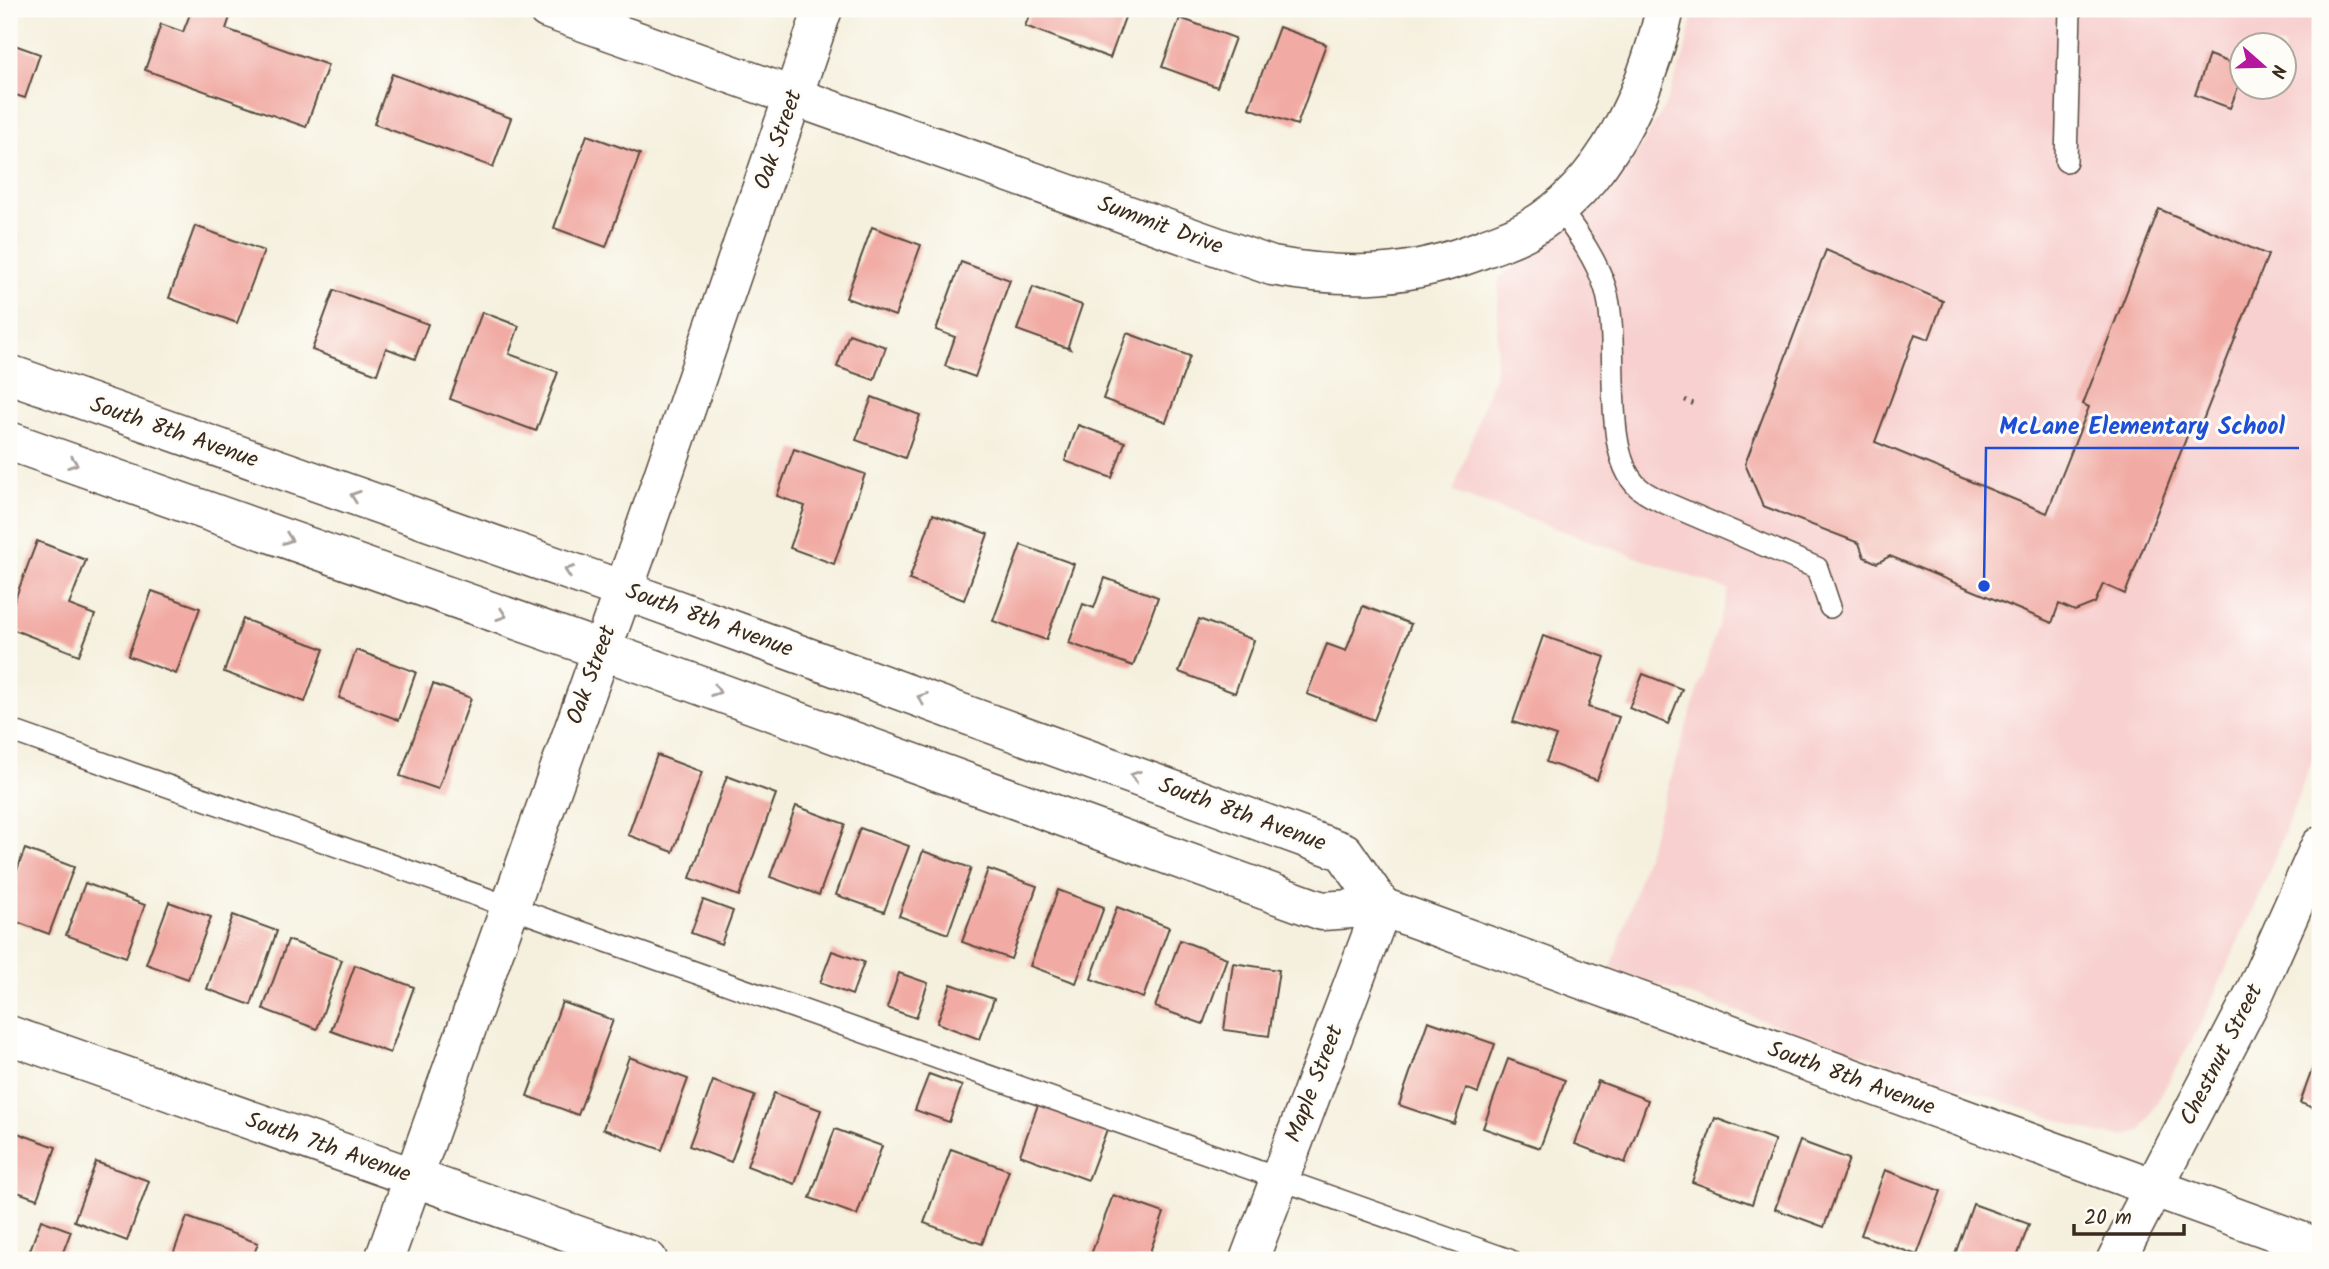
<svg xmlns="http://www.w3.org/2000/svg" width="2329" height="1269" font-family="Kalam,sans-serif">
  <style>
    .built { fill: #f7d0cf; fill-rule: evenodd }
    .building { fill: #f1aba4 }
    .lines { fill: none; stroke-linecap: round; stroke-linejoin: round }
    .lane-casing { stroke: #57483b; stroke-width: 24 }
    .street-casing { stroke: #57483b; stroke-width: 41 }
    .secondary-casing { stroke: #57483b; stroke-width: 41 }
    .path { stroke: #57483b; stroke-width: 4.5; stroke-dasharray: 2 5; stroke-linecap: butt }
    .lane { stroke: #fff; stroke-width: 21 }
    .street { stroke: #fff; stroke-width: 38 }
    .secondary { stroke: #fff; stroke-width: 38 }
    .oneway { stroke: #a79f9a }
    .labels { text-anchor: middle; dominant-baseline: central; stroke-width: 6; stroke-linejoin: round; paint-order: stroke }
    .street-label { font-size: 23px; fill: #3b2a1e; stroke: #fdfcf7 }
    .leader { fill: none; stroke: #1d4ed8; stroke-width: 2.5 }
    .callout-dot { fill: #1d4ed8; stroke: #fdfcf7; stroke-width: 2.5 }
    .callout-label { font-size: 24px; text-anchor: middle; font-weight: bold; fill: #1d4ed8; stroke: #fdfcf7; stroke-width: 6; stroke-linejoin: round; paint-order: stroke }
  </style>
  <rect width="100%" height="100%" fill="#fdfcf7"/>
  <filter id="ink" filterUnits="userSpaceOnUse"><feTurbulence type="fractalNoise" baseFrequency=".0143" numOctaves="2"/><feDisplacementMap in="SourceGraphic" scale="14" xChannelSelector="R" yChannelSelector="G"/><feConvolveMatrix kernelMatrix="1 2 1 2 8 2 1 2 1" color-interpolation-filters="sRGB"/></filter>
  <filter id="wash" filterUnits="userSpaceOnUse"><feTurbulence type="fractalNoise" baseFrequency=".00686" numOctaves="4" result="noise"/><feDisplacementMap in="SourceGraphic" scale="28" xChannelSelector="R" yChannelSelector="G"/><feGaussianBlur stdDeviation="1.57" result="paint"/><feColorMatrix in="noise" values="0 0 0 0 0 0 0 0 0 0 0 0 0 0 0 0 0 1.4 0 .05"/><feComposite in="paint" operator="in"/></filter>
  <g filter="url(#wash)">
    <rect width="100%" height="100%" fill="#f5f0de"/>
    <path class="built" d="M1694,9H2320V751L2314,756L2265,882L2203,1020L2141,1131L2122,1136L2100,1134L1611,969L1729,590L1453,492L1496,370L1499,277L1537,252L1599,199L1633,159L1664,108L1684,55ZM2242,46H2284V88H2242Z"/>
    <g id="blocks">
      <g class="building">
        <polygon points="192,9 215,9 231,14 226,29 328,65 306,127 145,70 161,24 183,32"/>
        <polygon points="1032,9 1128,9 1110,58 1025,26"/>
        <polygon points="1180,18 1235,38 1217,87 1162,67"/>
        <polygon points="1279,27 1326,44 1297,125 1249,108"/>
        <polygon points="9,43 40,54 25,98 9,93"/>
        <polygon points="2209,55 2242,67 2242,77 2230,108 2195,95"/>
        <polygon points="392,74 511,118 493,167 374,124"/>
        <polygon points="587,135 640,154 606,247 554,228"/>
        <polygon points="2159,209 2268,255 2201,425 2193,421 2125,594 2103,584 2095,603 2075,611 2059,604 2052,623 1890,556 1877,563 1864,557 1859,543 1763,506 1745,464 1826,250 1943,301 1929,339 1915,334 1875,442 2047,513 2089,407 2083,404"/>
        <polygon points="195,226 264,251 237,323 169,298"/>
        <polygon points="872,227 921,245 895,316 846,298"/>
        <polygon points="961,262 1010,280 975,377 945,366 955,337 936,330"/>
        <polygon points="1033,287 1082,305 1068,346 1070,349 1017,330"/>
        <polygon points="334,290 428,324 415,359 386,348 377,374 312,350"/>
        <polygon points="482,312 519,326 509,354 558,372 536,431 450,399"/>
        <polygon points="1127,333 1190,356 1166,422 1103,399"/>
        <polygon points="849,334 886,347 874,380 837,367"/>
        <polygon points="872,397 920,415 905,458 856,440"/>
        <polygon points="1078,425 1125,442 1112,478 1065,461"/>
        <polygon points="794,449 865,474 834,564 790,548 805,506 777,496"/>
        <polygon points="933,514 988,534 964,600 909,580"/>
        <polygon points="37,541 86,560 69,605 95,615 79,655 9,628 9,615"/>
        <polygon points="1021,545 1074,564 1046,640 993,621"/>
        <polygon points="1105,578 1158,597 1133,666 1069,643 1083,604 1094,608"/>
        <polygon points="152,591 200,608 176,674 128,656"/>
        <polygon points="1363,606 1411,624 1374,720 1307,694 1327,644 1346,651"/>
        <polygon points="243,619 324,649 305,702 224,672"/>
        <polygon points="1199,619 1254,640 1235,693 1179,672"/>
        <polygon points="1543,636 1605,657 1588,707 1619,717 1597,780 1546,762 1556,736 1513,722"/>
        <polygon points="356,650 416,672 399,720 339,698"/>
        <polygon points="1643,674 1682,689 1668,724 1629,708"/>
        <polygon points="433,684 471,698 438,789 400,776"/>
        <polygon points="657,755 702,772 673,852 628,835"/>
        <polygon points="727,776 776,794 739,896 690,878"/>
        <polygon points="796,806 845,824 819,895 770,877"/>
        <polygon points="860,828 909,846 884,912 836,895"/>
        <polygon points="25,849 74,867 49,934 9,919 9,891"/>
        <polygon points="923,851 971,868 948,934 899,916"/>
        <polygon points="988,869 1037,886 1011,959 962,942"/>
        <polygon points="85,883 145,905 126,957 66,935"/>
        <polygon points="1058,890 1104,907 1076,983 1030,966"/>
        <polygon points="703,900 733,911 721,944 691,933"/>
        <polygon points="169,902 211,917 188,979 146,964"/>
        <polygon points="1117,907 1169,927 1143,998 1091,979"/>
        <polygon points="233,915 277,931 251,1005 207,989"/>
        <polygon points="288,940 342,960 317,1029 263,1009"/>
        <polygon points="1180,940 1227,958 1203,1024 1155,1007"/>
        <polygon points="832,951 864,962 852,995 820,983"/>
        <polygon points="1233,963 1279,970 1269,1036 1224,1030"/>
        <polygon points="355,965 414,987 390,1053 331,1031"/>
        <polygon points="899,973 928,983 916,1018 887,1008"/>
        <polygon points="951,984 994,999 979,1039 937,1023"/>
        <polygon points="562,1002 613,1020 578,1115 527,1096"/>
        <polygon points="1428,1021 1495,1044 1478,1093 1466,1088 1454,1124 1399,1105"/>
        <polygon points="2320,1048 2320,1110 2300,1103"/>
        <polygon points="629,1057 688,1079 662,1150 603,1129"/>
        <polygon points="1508,1059 1565,1080 1540,1148 1483,1128"/>
        <polygon points="929,1074 962,1086 949,1122 915,1110"/>
        <polygon points="713,1081 755,1096 731,1162 689,1146"/>
        <polygon points="1598,1081 1648,1100 1625,1163 1575,1144"/>
        <polygon points="774,1093 821,1110 795,1184 747,1166"/>
        <polygon points="1040,1099 1109,1124 1088,1180 1020,1155"/>
        <polygon points="1715,1118 1775,1140 1752,1204 1692,1182"/>
        <polygon points="835,1129 882,1146 857,1215 810,1198"/>
        <polygon points="12,1131 56,1147 37,1199 9,1189 9,1140"/>
        <polygon points="1800,1141 1849,1159 1824,1227 1775,1209"/>
        <polygon points="951,1149 1009,1170 982,1244 924,1223"/>
        <polygon points="96,1162 149,1181 127,1241 74,1221"/>
        <polygon points="1885,1170 1941,1191 1917,1255 1861,1235"/>
        <polygon points="1113,1195 1164,1213 1147,1260 1089,1260"/>
        <polygon points="1973,1204 2029,1224 2016,1260 1953,1260"/>
        <polygon points="187,1217 258,1243 252,1260 171,1260"/>
        <polygon points="41,1220 71,1231 60,1260 48,1260 29,1253"/>
      </g>
    </g>
  </g>
  <g filter="url(#ink)">
    <use href="#blocks" fill-opacity="0" stroke="#57483b" stroke-width="2"/>
    <g class="lines">
      <defs>
        <g id="lane">
          <polyline points="2066,161 2070,9"/>
          <path d="M1559,208C1577,233 1595,257 1605,287C1622,339 1599,451 1638,487C1644,493 1653,497 1661,501L1817,568L1830,607"/>
          <polyline points="9,730 1509,1260"/>
        </g>
        <g id="street">
          <path d="M547,9L1272,266C1350,280 1411,278 1485,248C1500,242 1516,237 1529,229C1606,185 1647,91 1665,9"/>
          <polyline points="9,374 623,590 1344,852 1382,907"/>
          <polyline points="9,441 652,668 1322,911 1382,907 2320,1248"/>
          <polyline points="384,1260 638,549 823,9"/>
          <polyline points="1249,1260 1382,907"/>
          <polyline points="2116,1260 2254,994 2320,846"/>
        </g>
        <polyline id="secondary" points="9,1035 648,1260"/>
      </defs>
      <use href="#lane" class="lane-casing"/>
      <use href="#street" class="street-casing"/>
      <use href="#secondary" class="secondary-casing"/>
      <polyline class="path" points="1685,400 1696,405"/>
      <use href="#lane" class="lane"/>
      <use href="#street" class="street"/>
      <use href="#secondary" class="secondary"/>
    </g>
    <defs><path id="oneway-chevron" d="M-2-3.5L2.5 0L-2 3.5" fill="none" stroke-width="1.6" stroke-linecap="round" stroke-linejoin="round" transform="scale(1.75)"/></defs>
    <g class="oneway">
      <use href="#oneway-chevron" transform="translate(73 463) rotate(19)"/>
      <use href="#oneway-chevron" transform="translate(355 496) rotate(-161)"/>
      <use href="#oneway-chevron" transform="translate(288 539) rotate(19)"/>
      <use href="#oneway-chevron" transform="translate(569 571) rotate(-161)"/>
      <use href="#oneway-chevron" transform="translate(502 615) rotate(19)"/>
      <use href="#oneway-chevron" transform="translate(716 691) rotate(20)"/>
      <use href="#oneway-chevron" transform="translate(922 698) rotate(-160)"/>
      <use href="#oneway-chevron" transform="translate(1135 776) rotate(-160)"/>
    </g>
  </g>
  <g class="labels">
    <g class="street-label">
      <text transform="translate(779 140) rotate(-71)">Oak Street</text>
      <text transform="translate(1160 226) rotate(20)">Summit Drive</text>
      <text transform="translate(174 433) rotate(19)">South 8th Avenue</text>
      <text transform="translate(709 621) rotate(20)">South 8th Avenue</text>
      <text transform="translate(592 675) rotate(-70)">Oak Street</text>
      <text transform="translate(1242 815) rotate(20)">South 8th Avenue</text>
      <text transform="translate(2222 1055) rotate(-63)">Chestnut Street</text>
      <text transform="translate(1851 1079) rotate(20)">South 8th Avenue</text>
      <text transform="translate(1315 1084) rotate(-69)">Maple Street</text>
      <text transform="translate(328 1148) rotate(19)">South 7th Avenue</text>
    </g>
  </g>
  <path class="leader" d="M1984 586L1986 448H2299"/>
  <circle class="callout-dot" cx="1984" cy="586" r="7"/>
  <g class="callout-label">
    <text x="2142" y="434">McLane Elementary School</text>
  </g>
  <rect width="2329" height="1269" fill="none" stroke="#fdfcf7" stroke-width="35"/>
  <g transform="translate(2263 66) rotate(110)"><circle r="33" fill="#fdfcf7" stroke="#afa8a0" stroke-width="2"/>
  <path d="M0-5L12 26L0 18L-12 26Z" fill="#b5179e"/>
  <text y="-10" font-size="19" font-weight="bold" text-anchor="middle" fill="#3b2a1e">N</text>
  </g>
  <path d="M2074 1224v10h110v-10" fill="none" stroke="#3b2a1e" stroke-width="3.5"/>
  <text x="2084" y="1224" font-size="21" fill="#3b2a1e" stroke="#fdfcf7" stroke-width="5" paint-order="stroke">20 m</text>
</svg>
